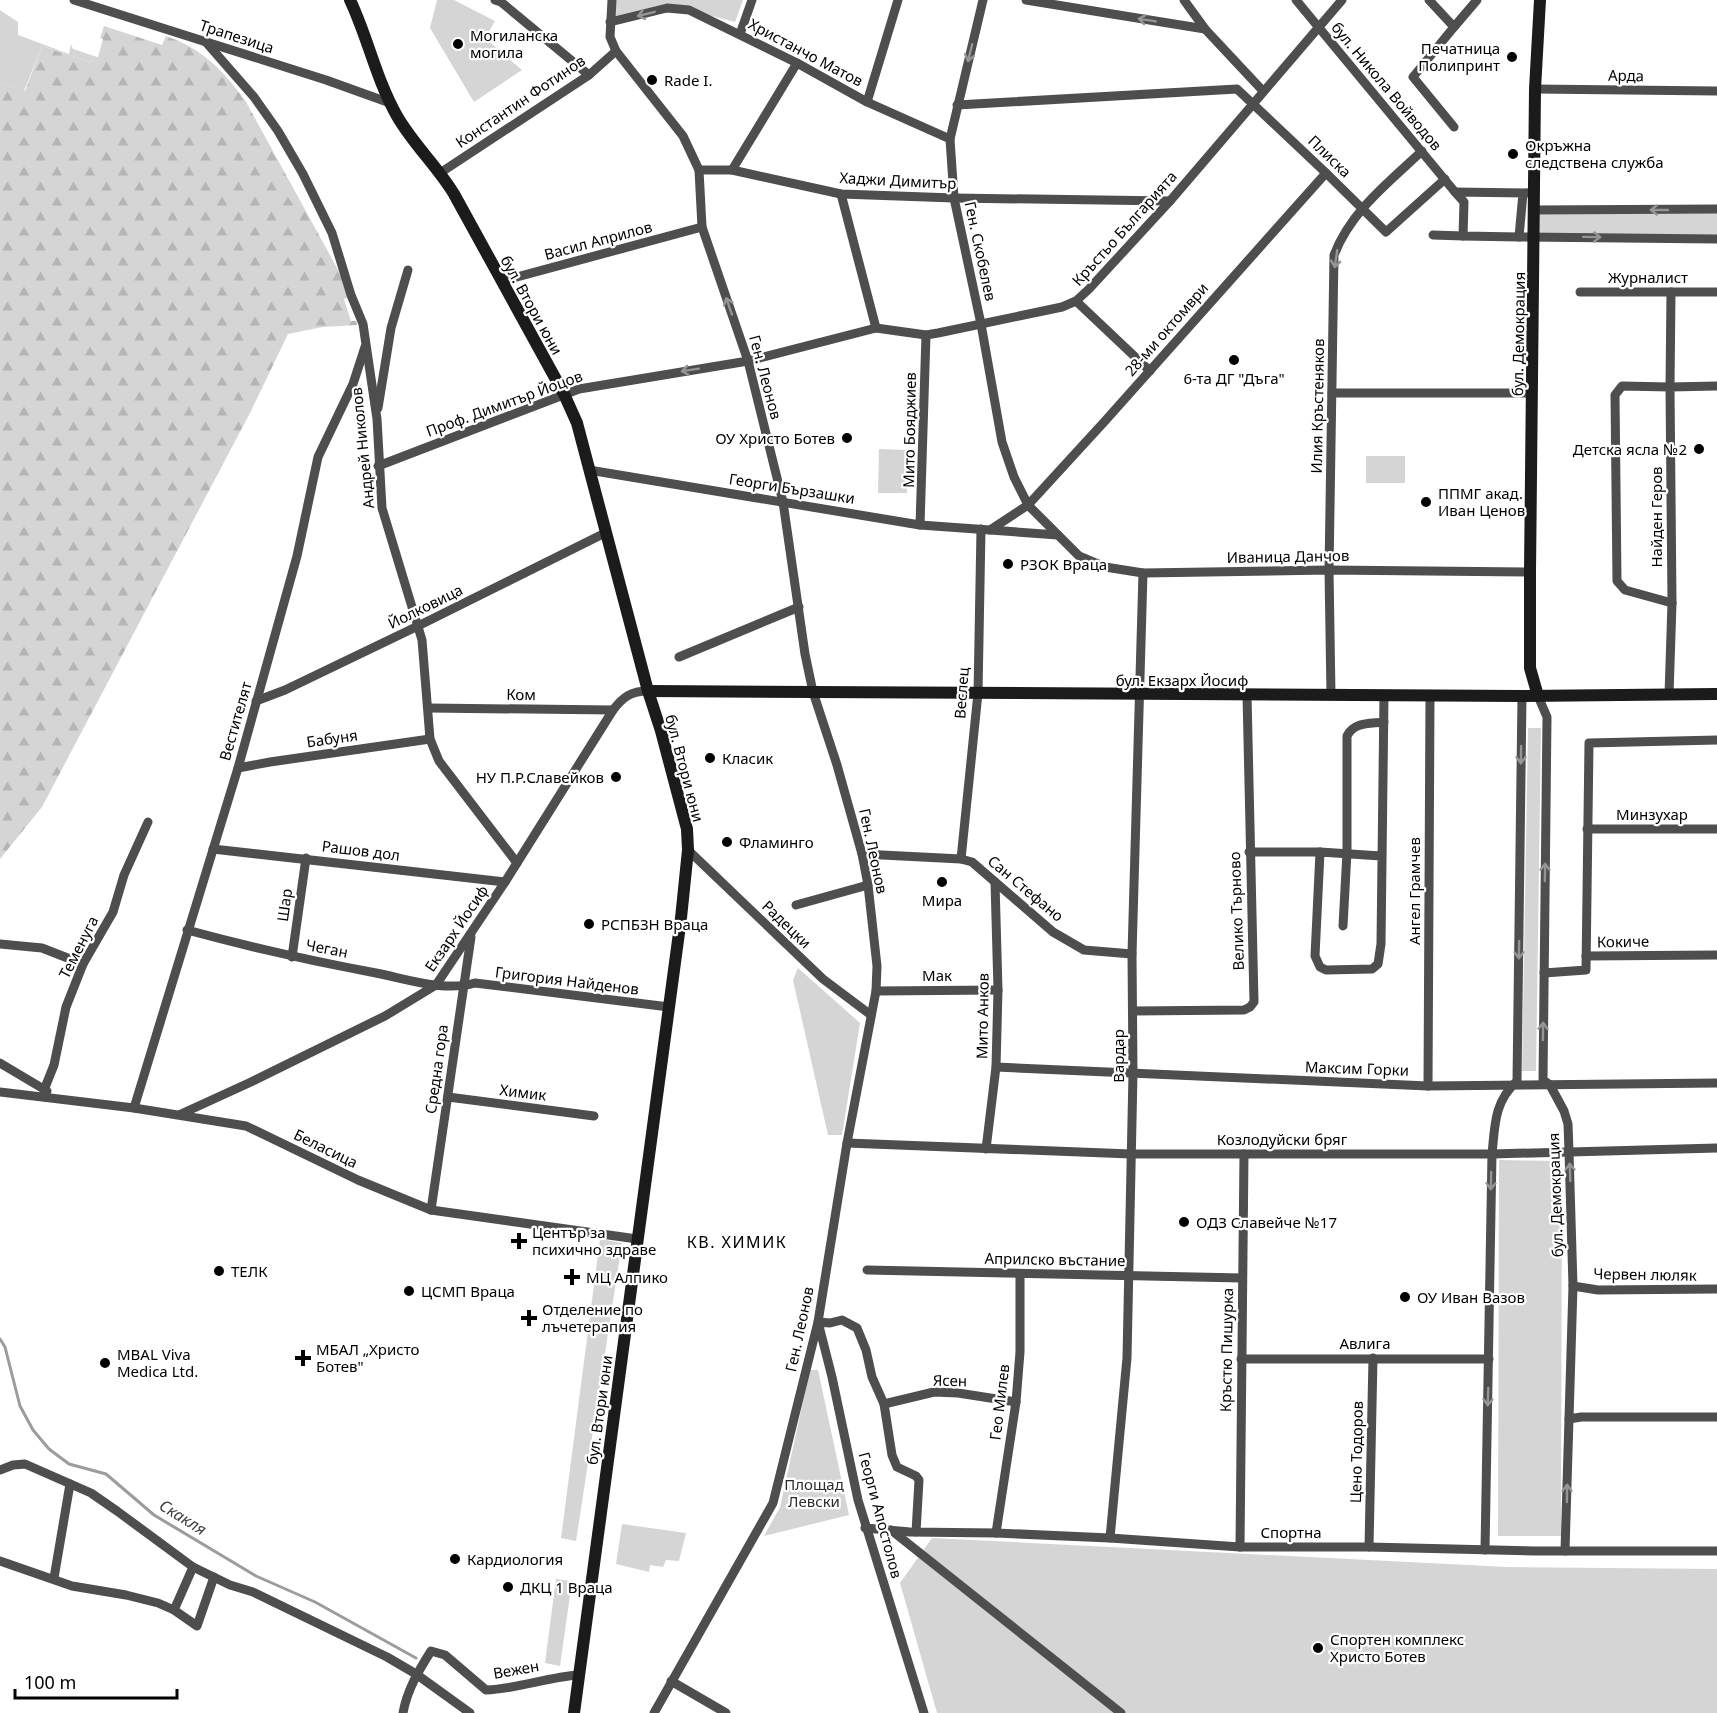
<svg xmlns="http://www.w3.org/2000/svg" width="1717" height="1713" font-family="'Noto Sans',sans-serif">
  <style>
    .forest { fill: url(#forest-firs) }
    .green { fill: #d5d5d5 }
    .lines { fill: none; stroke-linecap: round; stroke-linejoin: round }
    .stream { stroke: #9c9c9c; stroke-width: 3 }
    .street { stroke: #4e4e4e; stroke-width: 9 }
    .secondary { stroke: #1b1b1b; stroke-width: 12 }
    .oneway { stroke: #959595 }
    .poi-dot { fill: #000; stroke: #fff; stroke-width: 2 }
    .labels { text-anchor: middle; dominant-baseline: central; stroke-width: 4.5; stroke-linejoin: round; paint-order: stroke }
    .poi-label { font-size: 15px; fill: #000; stroke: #fff; text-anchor: start }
    .street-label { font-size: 15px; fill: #000; stroke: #fff }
    .park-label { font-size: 15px; fill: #2c2c2c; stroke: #fff }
    .neighbourhood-label { font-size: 16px; letter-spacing: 1.5px; fill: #000; stroke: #fff }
    .water-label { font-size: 16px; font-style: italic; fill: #3d3d3d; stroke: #fff }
  </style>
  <defs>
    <pattern id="forest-firs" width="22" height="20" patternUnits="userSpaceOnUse" patternTransform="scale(1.5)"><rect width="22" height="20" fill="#d5d5d5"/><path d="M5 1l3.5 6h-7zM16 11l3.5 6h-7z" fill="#b5b5b5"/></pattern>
  </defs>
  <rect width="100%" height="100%" fill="#fff"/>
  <path class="forest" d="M104,26L162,45L166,36C202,48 225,72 246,102L348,288L351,297L344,299L351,321H356L357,325L323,327L288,334L251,411L42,807L0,859V83L25,91L42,46L91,63L94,56L98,57L103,39L100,38Z"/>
  <g class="green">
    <polygon points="437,0 454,0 495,21 485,38 522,70 474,102 430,28"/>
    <polygon points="614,0 743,0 735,22 665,4 616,16 611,7"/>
    <polygon points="0,10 18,22 18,35 69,54 71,44 73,49 94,56 91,63 42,46 24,91 0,83"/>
    <polygon points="1717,209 1717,236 1534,236 1534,210"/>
    <polygon points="879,449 907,450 907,493 878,493"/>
    <rect x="1366" y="456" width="39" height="27"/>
    <polygon points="1528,728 1541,728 1536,1071 1522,1071"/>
    <polygon points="798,968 860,1023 842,1135 828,1135 793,980"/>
    <polygon points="1499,1160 1562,1161 1561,1536 1498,1536"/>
    <polygon points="600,1239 622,1243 576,1541 561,1538"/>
    <polygon points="810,1370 818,1370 849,1515 764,1536 780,1507"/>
    <polygon points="622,1524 686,1533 679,1561 666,1560 663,1567 650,1565 649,1572 616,1564"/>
    <polygon points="932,1538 1507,1567 1717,1569 1717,1713 937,1713 900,1583"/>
    <polygon points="556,1579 572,1581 560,1666 545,1663"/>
  </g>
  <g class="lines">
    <polyline class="stream" points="0,1339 5,1347 20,1406 33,1430 49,1449 69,1464 106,1474 154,1515 256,1576 315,1602 416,1658"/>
    <g class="street">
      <polyline points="74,0 326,80 390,103"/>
      <polyline points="495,0 501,2 589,75"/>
      <polyline points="612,0 610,37 616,51 683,136 699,170 702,227 748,361 783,502 805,654 813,692 837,765 862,854 868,885 877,966 876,991 847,1143 818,1322 773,1503 654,1713"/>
      <polyline points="983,0 950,139 954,198 981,324 1002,442 1014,477 1028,505 1105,421 1326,173"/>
      <polyline points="1026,0 1205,29"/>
      <polyline points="1184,0 1205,29 1263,91"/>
      <polyline points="1296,0 1455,192"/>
      <polyline points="1429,0 1454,27 1413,77 1454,127"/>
      <polyline points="610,22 667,8 689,10 797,63 867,102 950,139"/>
      <polyline points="1454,27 1477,0"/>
      <polyline points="740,34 752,0"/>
      <polyline points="205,41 254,97 278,131 303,174 332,233 351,295 363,324 377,419 382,508 422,640 430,739 439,761 517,863"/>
      <polyline points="1535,89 1717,91"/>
      <polyline points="867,102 898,0"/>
      <polyline points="957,105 1237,89 1326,173 1386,232 1445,179"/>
      <polyline points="699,170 732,170 841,194 954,198 1170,201"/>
      <polyline points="732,170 797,63"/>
      <polyline points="440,173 589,75 616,51"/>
      <polyline points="1523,193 1519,237 1463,236 1464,202 1455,192 1534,193"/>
      <polyline points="841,194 876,328"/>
      <polyline points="1534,210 1717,209"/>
      <polyline points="1433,235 1463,236"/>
      <polyline points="1519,237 1717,239"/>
      <polyline points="502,281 702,227"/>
      <polyline points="1580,292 1717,292"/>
      <polyline points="1671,292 1670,387 1622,386 1615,395 1617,581 1625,590 1672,603"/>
      <polyline points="1076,301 1150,371"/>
      <polyline points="1332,393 1532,393"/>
      <polyline points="378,408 391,328 408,270"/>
      <polyline points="378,466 579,389 748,361 876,328 926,335 938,333 1062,307 1076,301 1089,289 1170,201 1342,0"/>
      <polyline points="589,470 920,525 1058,535"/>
      <polyline points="920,525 926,335"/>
      <polyline points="990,530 1028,505 1079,556 1105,567 1143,573 1329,570 1530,572"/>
      <polyline points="679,657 799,607"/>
      <path d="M1331,695L1329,570L1334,255C1351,211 1388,183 1422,151"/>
      <polyline points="1669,695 1672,603 1670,387 1717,386"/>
      <polyline points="1538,696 1547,717 1543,1080 1550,1085 1564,1111 1568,1124 1569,1152 1573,1286 1565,1551"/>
      <polyline points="256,701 285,690 418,626 605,533"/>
      <polyline points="429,708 613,710"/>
      <polyline points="238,768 270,762 430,739"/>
      <polyline points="1587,829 1717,829"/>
      <polyline points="213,849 505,882"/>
      <polyline points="688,850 823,979 871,1015"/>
      <polyline points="1249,852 1320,852"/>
      <polyline points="862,854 961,859 972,862 1053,932 1084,950 1132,954"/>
      <polyline points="1381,856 1320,852 1315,956 1320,967 1326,970 1372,969 1378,964 1381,944 1384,695"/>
      <polyline points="961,859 978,693 981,529"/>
      <polyline points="796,905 868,885"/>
      <path d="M1343,926L1347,852V736C1354,722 1369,724 1384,722"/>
      <path d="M187,930C250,947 312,961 376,973C407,979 444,992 475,983L669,1007"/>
      <polyline points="0,944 42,948 83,964"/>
      <polyline points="1586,956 1717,955"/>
      <polyline points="292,957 306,858"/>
      <polyline points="1544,973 1586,970 1589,743 1717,740"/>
      <polyline points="876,991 998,990"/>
      <polyline points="1133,1011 1244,1010 1250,1007 1254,1002 1247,695"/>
      <polyline points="0,1063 47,1091"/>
      <polyline points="996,1067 1428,1086 1717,1083"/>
      <polyline points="1428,1086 1430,696"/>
      <polyline points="44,1090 54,1065 66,1007 83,964 113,912 124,875 148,822"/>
      <polyline points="0,1092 134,1108 246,1126 358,1180 431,1210 637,1239"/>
      <polyline points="448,1097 594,1116"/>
      <polyline points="134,1108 238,768 297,556 318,457 353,384 365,347"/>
      <path d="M181,1114L251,1082L385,1016L436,985L505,882L613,710C623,697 631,691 648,691"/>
      <polyline points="847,1143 1131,1154 1492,1154 1717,1148"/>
      <polyline points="986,1149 996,1067 998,990 995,882"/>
      <polyline points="431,1210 471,937"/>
      <polyline points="867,1270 1242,1278"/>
      <polyline points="1573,1286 1598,1290 1717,1289"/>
      <polyline points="1241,1359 1489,1359"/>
      <polyline points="884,1404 934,1392 958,1393 1016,1402"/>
      <polyline points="1569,1419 1581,1417 1717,1417"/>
      <polyline points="0,1470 13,1465 25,1464 91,1493 117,1511 193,1567 230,1585 253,1592 387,1657 416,1674 470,1713"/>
      <polyline points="865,1528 910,1532 996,1533 1110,1538 1240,1547 1369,1547 1535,1551 1717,1551"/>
      <polyline points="891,1530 1121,1713"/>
      <polyline points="916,1532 919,1480 916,1476 897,1467 892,1455 884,1404 872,1377 866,1350 857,1328 842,1320 830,1323 818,1322 832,1377 858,1500 924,1713"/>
      <polyline points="996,1533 1016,1402 1020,1352 1020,1274"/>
      <polyline points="1110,1538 1127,1358 1133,1073 1132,954 1143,573"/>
      <polyline points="1240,1547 1244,1154"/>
      <polyline points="1369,1547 1373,1358"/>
      <path d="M1485,1550L1492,1154C1495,1125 1494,1102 1517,1081L1522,696"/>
      <polyline points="0,1561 72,1586 126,1595 158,1603 174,1610 197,1626 214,1577"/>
      <polyline points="54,1578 70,1484"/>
      <polyline points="174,1610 193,1567"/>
      <polyline points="671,1681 726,1713"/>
      <path d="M403,1713C407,1690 419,1670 431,1651L445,1655L486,1690C518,1689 547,1677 579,1675"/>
    </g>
    <g class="secondary">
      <path d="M350,0C368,38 376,79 397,116C413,144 437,166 454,194L564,394L577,423L648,691L661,731L687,829L688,850L681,918L574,1713"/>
      <polyline points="648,691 1522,696 1717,694"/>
      <polyline points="1538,696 1530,668 1530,572 1535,89 1540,0"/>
    </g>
  </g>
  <defs><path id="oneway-shaft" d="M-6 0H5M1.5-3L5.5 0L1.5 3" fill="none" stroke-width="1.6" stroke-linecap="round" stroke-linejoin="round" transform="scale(1.5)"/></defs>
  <g class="oneway">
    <use href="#oneway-shaft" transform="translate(646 14) rotate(166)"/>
    <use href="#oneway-shaft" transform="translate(1147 20) rotate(-171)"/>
    <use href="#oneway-shaft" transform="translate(970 53) rotate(104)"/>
    <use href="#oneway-shaft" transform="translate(1659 210) rotate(180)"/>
    <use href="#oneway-shaft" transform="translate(1592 237) rotate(1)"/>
    <use href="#oneway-shaft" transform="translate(1336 259) rotate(98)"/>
    <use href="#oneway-shaft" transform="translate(729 306) rotate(-109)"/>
    <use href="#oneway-shaft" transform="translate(690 370) rotate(171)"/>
    <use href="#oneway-shaft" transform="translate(1521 755) rotate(91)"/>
    <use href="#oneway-shaft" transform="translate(1545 872) rotate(-89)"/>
    <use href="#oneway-shaft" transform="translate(1519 950) rotate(91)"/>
    <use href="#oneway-shaft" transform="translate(1543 1031) rotate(-89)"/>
    <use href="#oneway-shaft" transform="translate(1570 1172) rotate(-92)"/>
    <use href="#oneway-shaft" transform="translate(1491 1181) rotate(91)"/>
    <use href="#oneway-shaft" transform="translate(1488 1397) rotate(92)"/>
    <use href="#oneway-shaft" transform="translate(1567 1493) rotate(-89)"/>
  </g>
  <g class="poi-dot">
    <circle cx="458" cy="44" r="6"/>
    <circle cx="1512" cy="57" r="6"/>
    <circle cx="652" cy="80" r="6"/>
    <circle cx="1513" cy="154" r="6"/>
    <circle cx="1234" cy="360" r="6"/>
    <circle cx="847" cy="438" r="6"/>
    <circle cx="1699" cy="449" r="6"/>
    <circle cx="1426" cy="502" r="6"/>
    <circle cx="1008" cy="564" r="6"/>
    <circle cx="710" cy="758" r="6"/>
    <circle cx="616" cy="777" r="6"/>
    <circle cx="727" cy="842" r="6"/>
    <circle cx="942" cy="882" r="6"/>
    <circle cx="589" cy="924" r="6"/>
    <circle cx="1184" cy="1222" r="6"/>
    <path d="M516 1232h6v6h6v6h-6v6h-6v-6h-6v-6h6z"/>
    <circle cx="219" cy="1271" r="6"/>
    <path d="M569 1268h6v6h6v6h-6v6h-6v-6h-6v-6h6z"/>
    <circle cx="409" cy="1291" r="6"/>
    <circle cx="1405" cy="1297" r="6"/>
    <path d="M526 1309h6v6h6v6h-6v6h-6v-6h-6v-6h6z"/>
    <path d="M300 1349h6v6h6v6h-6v6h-6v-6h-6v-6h6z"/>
    <circle cx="105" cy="1363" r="6"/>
    <circle cx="455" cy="1559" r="6"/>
    <circle cx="508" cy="1587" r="6"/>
    <circle cx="1318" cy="1648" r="6"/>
  </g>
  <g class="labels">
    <g class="poi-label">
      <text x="470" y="35">Могиланска<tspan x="470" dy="17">могила</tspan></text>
      <text x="1500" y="48" text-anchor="end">Печатница<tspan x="1500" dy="17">Полипринт</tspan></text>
      <text x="664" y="80">Rade I.</text>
      <text x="1525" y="145">Окръжна<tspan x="1525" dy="17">следствена служба</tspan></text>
      <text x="1234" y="378" text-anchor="middle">6-та ДГ "Дъга"</text>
      <text x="835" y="438" text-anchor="end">ОУ Христо Ботев</text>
      <text x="1687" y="449" text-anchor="end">Детска ясла №2</text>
      <text x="1438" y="493">ППМГ акад.<tspan x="1438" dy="17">Иван Ценов</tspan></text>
      <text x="1020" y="564">РЗОК Враца</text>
      <text x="722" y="758">Класик</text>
      <text x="604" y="777" text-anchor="end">НУ П.Р.Славейков</text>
      <text x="739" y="842">Фламинго</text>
      <text x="942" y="900" text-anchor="middle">Мира</text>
      <text x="601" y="924">РСПБЗН Враца</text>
      <text x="1196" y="1222">ОДЗ Славейче №17</text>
      <text x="532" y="1232">Център за<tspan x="532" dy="17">психично здраве</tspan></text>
      <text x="231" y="1271">ТЕЛК</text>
      <text x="586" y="1277">МЦ Алпико</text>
      <text x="421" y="1291">ЦСМП Враца</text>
      <text x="1417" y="1297">ОУ Иван Вазов</text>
      <text x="542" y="1309">Отделение по<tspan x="542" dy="17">лъчетерапия</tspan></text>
      <text x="316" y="1349">МБАЛ „Христо<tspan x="316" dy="17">Ботев"</tspan></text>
      <text x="117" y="1354">MBAL Viva<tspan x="117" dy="17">Medica Ltd.</tspan></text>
      <text x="467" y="1559">Кардиология</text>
      <text x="520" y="1587">ДКЦ 1 Враца</text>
      <text x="1330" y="1639">Спортен комплекс<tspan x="1330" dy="17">Христо Ботев</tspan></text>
    </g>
    <g class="street-label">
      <text transform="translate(237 36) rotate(18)">Трапезица</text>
      <text transform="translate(806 52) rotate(28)">Христанчо Матов</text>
      <text transform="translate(1626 75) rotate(1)">Арда</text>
      <text transform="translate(1387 86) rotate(50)">бул. Никола Войводов</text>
      <text transform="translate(520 101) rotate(-34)">Константин Фотинов</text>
      <text transform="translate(1330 156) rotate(44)">Плиска</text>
      <text transform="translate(898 180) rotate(3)">Хаджи Димитър</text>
      <text transform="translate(1124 228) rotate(-48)">Кръстьо Българията</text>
      <text transform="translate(598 240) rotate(-15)">Васил Априлов</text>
      <text transform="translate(981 251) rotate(78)">Ген. Скобелев</text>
      <text x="1648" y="277">Журналист</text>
      <text transform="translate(532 305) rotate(61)">бул. Втори юни</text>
      <text transform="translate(1166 329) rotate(-49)">28-ми октомври</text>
      <text transform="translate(1518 334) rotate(-89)">бул. Демокрация</text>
      <text transform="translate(766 377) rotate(75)">Ген. Леонов</text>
      <text transform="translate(504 403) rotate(-20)">Проф. Димитър Йоцов</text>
      <text transform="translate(1317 406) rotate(-89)">Илия Кръстеняков</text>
      <text transform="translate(909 430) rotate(-89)">Мито Бояджиев</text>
      <text transform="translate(362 448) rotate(-96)">Андрей Николов</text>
      <text transform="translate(792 488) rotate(9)">Георги Бързашки</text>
      <text transform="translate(1656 517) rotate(-90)">Найден Геров</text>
      <text transform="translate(1288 556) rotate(-1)">Иваница Данчов</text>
      <text transform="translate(425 606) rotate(-26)">Йолковица</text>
      <text x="1182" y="680">бул. Екзарх Йосиф</text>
      <text transform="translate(961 693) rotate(-86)">Веслец</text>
      <text transform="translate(521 694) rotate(1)">Ком</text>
      <text transform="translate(235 721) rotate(-74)">Вестителят</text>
      <text transform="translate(332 738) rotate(-8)">Бабуня</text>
      <text transform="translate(685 768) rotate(75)">бул. Втори юни</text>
      <text x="1652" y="814">Минзухар</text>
      <text transform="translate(361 850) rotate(7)">Рашов дол</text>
      <text transform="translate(874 851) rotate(78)">Ген. Леонов</text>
      <text transform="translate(1026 888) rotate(40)">Сан Стефано</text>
      <text transform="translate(1414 891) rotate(-90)">Ангел Грамчев</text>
      <text transform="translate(284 905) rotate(-82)">Шар</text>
      <text transform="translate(1236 911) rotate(-92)">Велико Търново</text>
      <text transform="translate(787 924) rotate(44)">Радецки</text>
      <text transform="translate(456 928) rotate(-56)">Екзарх Йосиф</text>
      <text transform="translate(1623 941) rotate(-1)">Кокиче</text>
      <text transform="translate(78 947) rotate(-63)">Теменуга</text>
      <text transform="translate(327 948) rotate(11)">Чеган</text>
      <text x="937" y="975">Мак</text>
      <text transform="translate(567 980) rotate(7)">Григория Найденов</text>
      <text transform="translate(982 1016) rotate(-89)">Мито Анков</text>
      <text transform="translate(1118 1056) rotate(-90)">Вардар</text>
      <text transform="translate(1357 1068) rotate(2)">Максим Горки</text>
      <text transform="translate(436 1069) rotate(-82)">Средна гора</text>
      <text transform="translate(523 1092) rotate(7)">Химик</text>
      <text x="1282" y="1139">Козлодуйски бряг</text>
      <text transform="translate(326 1148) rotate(26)">Беласица</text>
      <text transform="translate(1555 1195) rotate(-92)">бул. Демокрация</text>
      <text transform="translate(1055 1259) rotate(1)">Априлско въстание</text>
      <text transform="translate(1645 1274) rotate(1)">Червен люляк</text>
      <text transform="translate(799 1329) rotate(-78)">Ген. Леонов</text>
      <text x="1365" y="1343">Авлига</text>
      <text transform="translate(1226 1350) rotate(-89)">Кръстю Пишурка</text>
      <text transform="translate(950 1380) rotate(1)">Ясен</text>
      <text transform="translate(999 1402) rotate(-83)">Гео Милев</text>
      <text transform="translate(599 1410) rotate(-82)">бул. Втори юни</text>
      <text transform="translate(1356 1452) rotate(-89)">Цено Тодоров</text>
      <text transform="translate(881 1515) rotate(75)">Георги Апостолов</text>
      <text x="1291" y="1532">Спортна</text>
      <text transform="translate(516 1669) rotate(-10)">Вежен</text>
    </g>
    <g class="park-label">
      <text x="814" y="1484">Площад<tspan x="814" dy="17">Левски</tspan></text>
    </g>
    <g class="neighbourhood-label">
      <text x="737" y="1242">КВ. ХИМИК</text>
    </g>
    <g class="water-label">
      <text transform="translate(183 1517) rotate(32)">Скакля</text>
    </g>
  </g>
  <path d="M15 1689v9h162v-9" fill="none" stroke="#000000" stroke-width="3"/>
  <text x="24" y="1689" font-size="18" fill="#000000" stroke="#ffffff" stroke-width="4.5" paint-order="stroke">100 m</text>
</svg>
